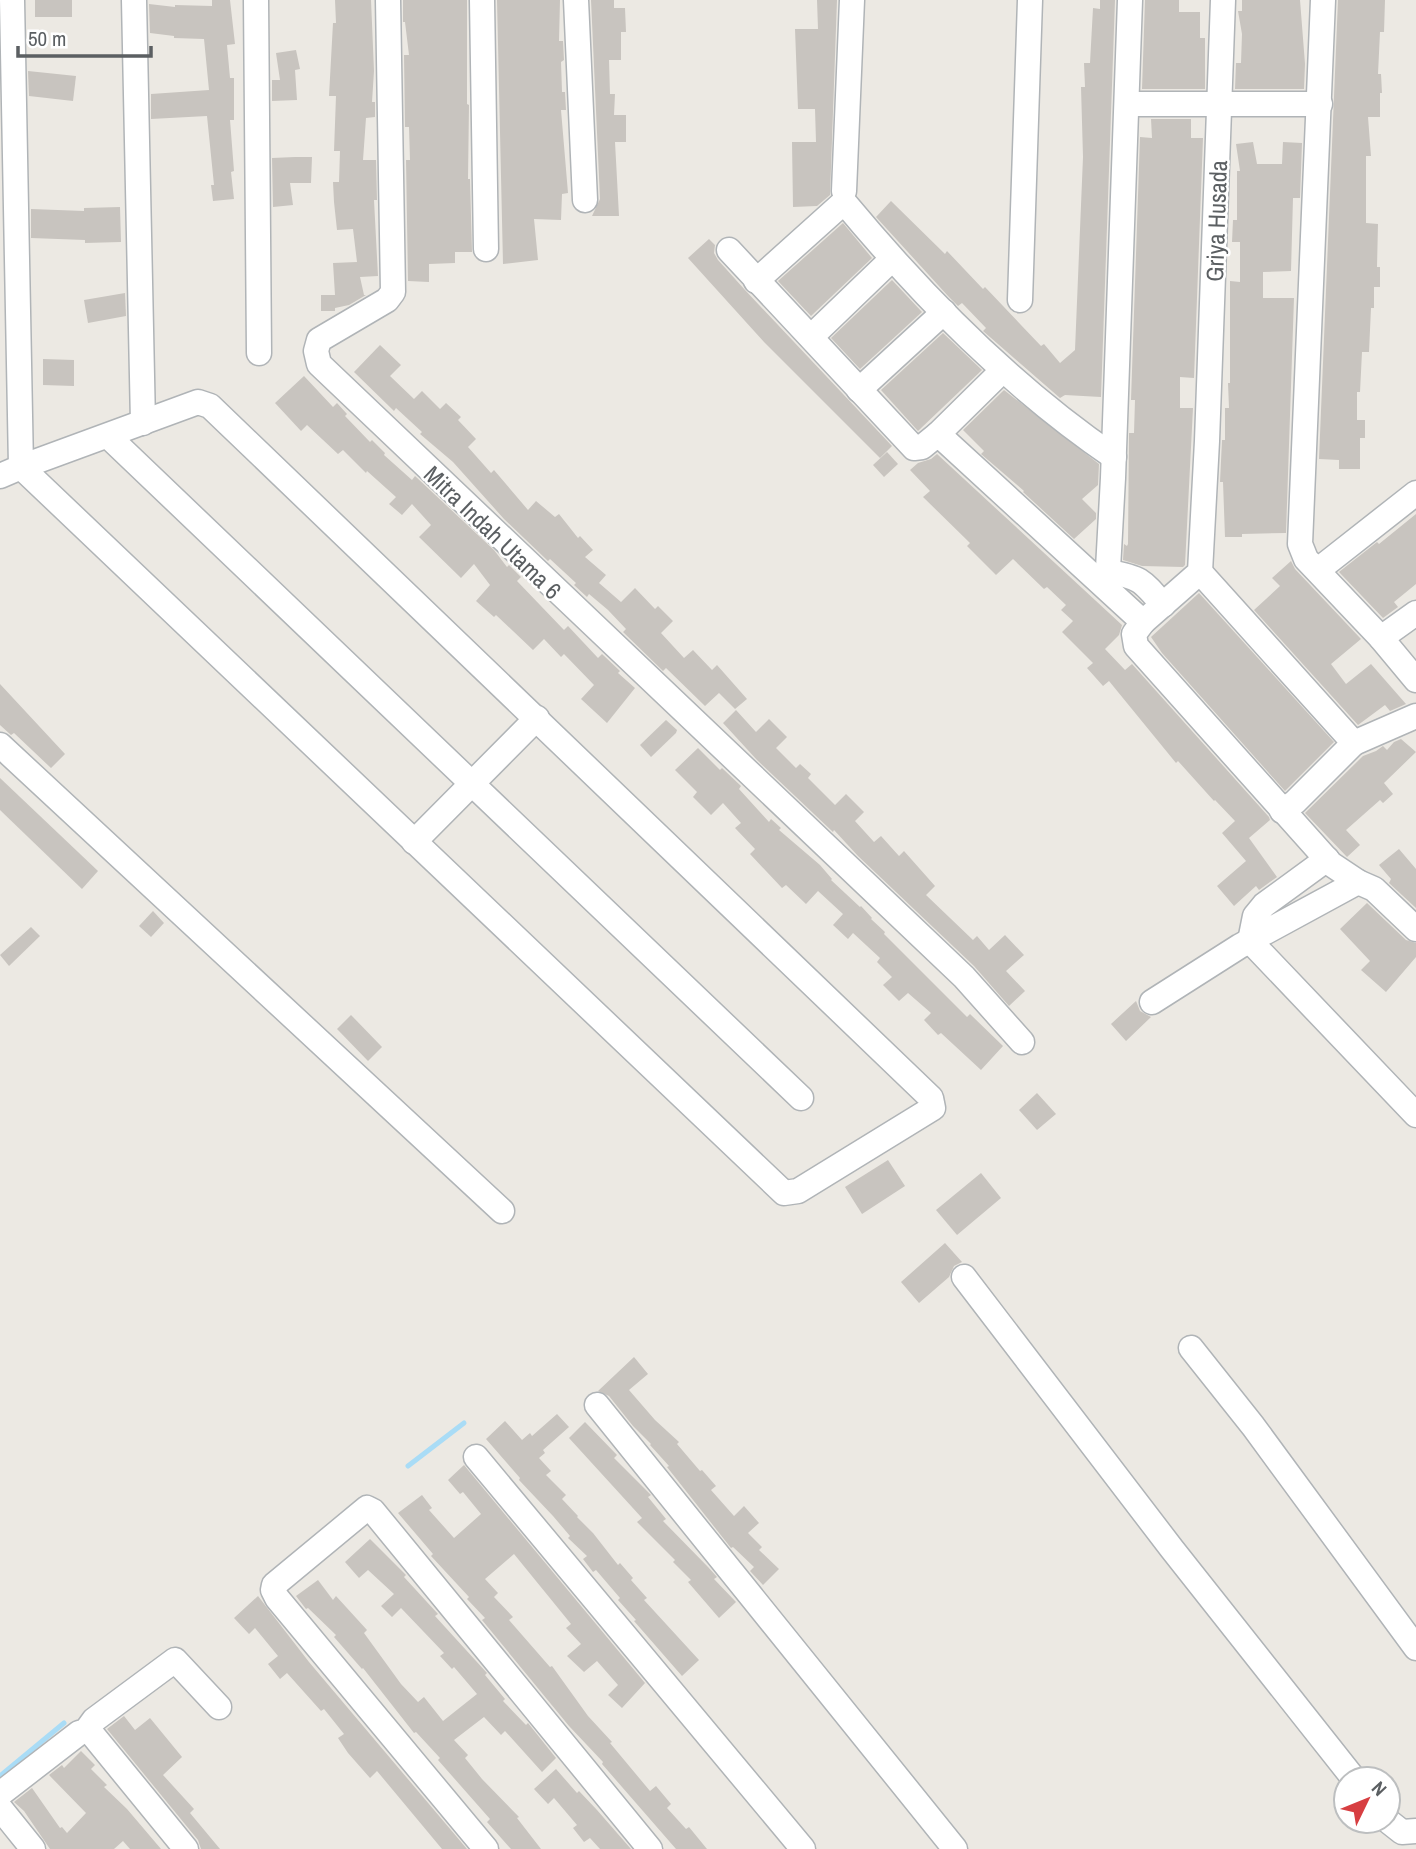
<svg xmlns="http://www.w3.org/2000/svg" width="1416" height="1849" font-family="'Archivo Narrow',sans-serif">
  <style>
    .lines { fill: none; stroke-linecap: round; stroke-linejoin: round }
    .stream { stroke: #a9dcf6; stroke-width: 5 }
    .building { fill: #c8c4bf }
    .minor-casing { stroke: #b0b4b7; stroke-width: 27 }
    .minor { stroke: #fff; stroke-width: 24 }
    .labels { text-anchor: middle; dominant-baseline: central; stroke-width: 5; stroke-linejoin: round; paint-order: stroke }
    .street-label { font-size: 24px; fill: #5b5f62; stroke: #fff }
  </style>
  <rect width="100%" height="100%" fill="#ece9e3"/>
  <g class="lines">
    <g class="stream">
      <polyline points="408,1466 464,1423"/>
      <polyline points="0,1776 64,1723"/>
    </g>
  </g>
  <g class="building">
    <rect x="35" y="0" width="37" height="17"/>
    <polygon points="212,0 230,0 235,44 227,45 230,78 234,78 234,120 230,120 234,171 231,172 234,199 213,201 211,185 214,185 207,116 151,119 151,94 209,90 204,39 174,38 174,36 150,33 149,4 175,7 175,5 212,6"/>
    <polygon points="335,0 371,0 374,71 372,102 375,102 375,117 366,118 363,160 376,160 377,200 374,200 378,276 360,277 364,295 366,295 349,305 335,308 335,311 321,311 321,295 335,295 333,263 357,262 353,229 337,230 334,202 333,182 339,182 340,151 334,151 336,96 329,96 333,23 336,23"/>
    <polygon points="403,0 467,0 467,104 469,105 468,179 470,179 472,252 455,252 455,263 429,264 429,282 408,281 406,160 410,160 409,127 405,127 404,55 409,55 405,22 403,22"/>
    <polygon points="497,0 560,0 559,41 563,41 564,60 561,62 562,92 565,92 566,110 561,110 568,193 562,194 561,220 534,219 538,260 503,264"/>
    <polygon points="591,0 614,0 614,8 625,8 626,32 621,32 621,60 609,60 610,94 615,94 614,115 626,115 626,142 615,142 619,216 592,216 600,199"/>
    <polygon points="817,0 837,0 830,195 817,206 793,207 792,142 816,142 815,109 798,109 795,29 818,29"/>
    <polygon points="1100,0 1115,0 1101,397 1065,395 1060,398 983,331 986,328 962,303 958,306 948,296 876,217 891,201 945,254 947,251 983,289 985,287 1041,346 1044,344 1060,363 1075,350 1083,157 1081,87 1085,87 1084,63 1090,63 1093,8 1100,9"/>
    <polygon points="1145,0 1179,0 1179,12 1200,12 1200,38 1205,38 1205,89 1142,89"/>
    <polygon points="1242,0 1300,0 1305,64 1304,89 1235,89 1236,63 1241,63 1242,34 1238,11 1242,11"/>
    <polygon points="1338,0 1385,0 1384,32 1380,32 1378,74 1381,74 1382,93 1380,93 1380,117 1368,117 1371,156 1366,156 1366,223 1378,224 1377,267 1380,267 1380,287 1374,287 1374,308 1371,308 1369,352 1362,352 1360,392 1357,392 1357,420 1365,420 1365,438 1360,438 1360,469 1339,469 1339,460 1319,459"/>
    <polygon points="296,50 300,69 295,70 297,100 272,101 272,80 280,80 276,53"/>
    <polygon points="28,71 76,76 73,101 29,96"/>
    <polygon points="1151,119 1191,119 1191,138 1203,138 1194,378 1180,377 1180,408 1193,408 1185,565 1183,567 1142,566 1123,560 1124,544 1127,546 1128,544 1129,433 1134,433 1135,400 1131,400 1140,137 1152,138"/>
    <polygon points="1253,142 1257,164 1282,164 1283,142 1302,143 1300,198 1293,198 1291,271 1263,272 1263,298 1294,298 1286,533 1242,534 1242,537 1225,537 1223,482 1220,482 1222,440 1225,440 1225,408 1229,408 1228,383 1230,383 1230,281 1240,282 1240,242 1232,242 1233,220 1237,220 1237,171 1240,171 1236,144"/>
    <polygon points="295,157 312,157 311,183 290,183 293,205 273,207 272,158"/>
    <polygon points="120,207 121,242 85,243 85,240 31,238 31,209 84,211 84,208"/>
    <polygon points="843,223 872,258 811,316 778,281"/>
    <polygon points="709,239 715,245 714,253 718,260 745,290 892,446 880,458 764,342 688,258"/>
    <polygon points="892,280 922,312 860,369 831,338"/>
    <polygon points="125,293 126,316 88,323 84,300"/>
    <polygon points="943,333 982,370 918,431 881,390"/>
    <polygon points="380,345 401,365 390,376 414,399 422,391 440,409 446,403 461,417 458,420 476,439 468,447 491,473 494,470 528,510 536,501 555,517 559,514 578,538 580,536 593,550 585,557 606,575 599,583 621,602 635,588 655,609 658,606 673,621 661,633 684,658 693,650 712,670 717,665 747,699 735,709 719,693 705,706 666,668 663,671 623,632 626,629 608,610 589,594 587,597 574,585 576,583 550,559 548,561 504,519 453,462 420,434 422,432 396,408 394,411 354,372"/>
    <polygon points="43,359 74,360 74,386 43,385"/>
    <polygon points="304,376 333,407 337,403 347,414 345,416 370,442 372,440 385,453 384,455 412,480 415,476 494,550 507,567 509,565 521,577 517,581 564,630 568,626 598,658 602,654 620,671 618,673 635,688 607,723 581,699 594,685 564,654 561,657 544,639 533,650 496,615 494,617 476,601 490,585 474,564 461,578 419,537 431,525 412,504 402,515 389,504 396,497 367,471 366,473 343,450 338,454 307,425 301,431 275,403"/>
    <polygon points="1004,390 1099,464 1098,485 1082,499 1096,513 1096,519 1074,539 1023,492 1024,491 981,454 984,451 963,430"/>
    <polygon points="887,452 898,464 884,477 873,465"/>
    <polygon points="937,454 1122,625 1119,635 1105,649 1125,670 1132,664 1269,817 1270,820 1249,838 1277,877 1259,890 1256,886 1234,906 1217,886 1246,861 1222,833 1235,821 1215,800 1214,801 1178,761 1176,763 1109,681 1103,686 1087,668 1093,663 1062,632 1073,621 1061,610 1066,605 1047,587 1044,589 1013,559 996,575 967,546 970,543 923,497 930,491 910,470 918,463 931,459"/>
    <polygon points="1416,514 1416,584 1394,602 1398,607 1383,618 1339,572 1377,542 1379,544"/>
    <polygon points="1291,561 1295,569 1361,639 1331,664 1346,684 1371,664 1406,704 1390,711 1385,705 1358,725 1254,610 1280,586 1272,578"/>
    <polygon points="1199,593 1334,742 1285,791 1162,653 1151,637"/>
    <polygon points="0,684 65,754 51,768 14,733 11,735 0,725"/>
    <polygon points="736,710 756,732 769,719 787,737 776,748 796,768 800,764 811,774 808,778 835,805 846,794 864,812 855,821 874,842 881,836 899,856 904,851 935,886 926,895 973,940 977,936 989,950 1005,935 1024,955 1006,971 1025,991 1009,1006 974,966 858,856 834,830 833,832 757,760 723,723"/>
    <polygon points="666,720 677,730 676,733 651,757 640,745"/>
    <polygon points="1401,739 1416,752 1384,783 1393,794 1383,803 1380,800 1346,830 1360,845 1347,857 1305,813 1363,756 1376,751 1383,746 1387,750 1394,742"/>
    <polygon points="698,748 720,770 722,768 741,786 739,789 769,822 771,819 781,828 779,830 820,865 832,879 831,880 860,907 861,906 872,918 871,919 885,932 884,934 967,1017 970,1014 1003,1046 981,1070 941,1033 938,1035 924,1020 931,1013 908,993 899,1001 883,985 892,977 877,962 880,958 853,933 848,939 833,925 843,914 818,891 806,904 786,885 782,888 750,854 755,849 735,828 741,823 723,803 711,815 693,797 697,792 675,770"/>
    <polygon points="0,778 98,871 82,889 0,810"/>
    <polygon points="1399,849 1416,869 1416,908 1389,883 1391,879 1379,865"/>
    <polygon points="1367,903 1406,940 1416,943 1416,957 1386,992 1361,970 1370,961 1340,929"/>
    <polygon points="153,911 164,923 151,937 139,926"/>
    <polygon points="31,927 40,936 9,966 0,955"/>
    <polygon points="1136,1001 1140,1011 1151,1017 1126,1041 1111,1024"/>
    <polygon points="351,1015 382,1047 368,1061 337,1029"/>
    <polygon points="1037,1093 1056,1114 1037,1130 1019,1110"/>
    <polygon points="888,1160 905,1186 862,1214 845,1187"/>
    <polygon points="981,1173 1001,1198 957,1235 936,1210"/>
    <polygon points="945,1243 962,1262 954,1266 949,1277 919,1303 901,1282"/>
    <polygon points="634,1357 648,1374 629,1390 655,1420 679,1442 677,1444 700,1471 702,1470 716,1486 711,1490 734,1516 744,1506 759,1523 748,1533 762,1547 759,1550 779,1569 763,1585 750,1571 754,1567 733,1547 731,1548 667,1467 669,1466 650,1445 651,1444 633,1426 609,1396 598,1391"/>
    <polygon points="557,1414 569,1427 543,1450 545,1453 539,1458 551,1471 546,1475 566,1495 562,1499 578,1516 577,1517 593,1533 618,1565 620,1563 633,1578 631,1580 647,1598 644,1600 699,1660 682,1676 634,1621 636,1620 618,1600 620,1598 596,1570 593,1572 583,1559 587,1556 568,1538 570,1536 553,1516 519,1480 520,1478 486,1439 505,1421 522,1440 530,1433 532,1436"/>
    <polygon points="585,1422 617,1455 614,1458 651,1495 648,1497 666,1519 663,1521 708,1567 717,1577 714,1579 736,1602 719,1618 688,1582 691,1580 673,1562 675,1560 637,1522 642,1518 569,1438"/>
    <polygon points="464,1465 645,1683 622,1708 608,1695 618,1685 597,1661 584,1672 567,1656 581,1644 566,1628 571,1624 514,1554 485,1579 498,1593 494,1597 513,1617 509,1620 550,1667 552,1666 588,1716 612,1742 610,1743 650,1791 656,1786 671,1804 667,1808 686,1829 689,1827 707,1849 676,1849 602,1764 603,1762 569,1726 482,1620 485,1618 467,1599 469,1597 431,1556 433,1554 398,1513 422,1495 432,1508 429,1510 454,1538 481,1514 463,1492 460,1494 448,1480"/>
    <polygon points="370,1539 406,1575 404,1577 438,1614 435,1616 487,1673 485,1675 505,1699 503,1701 526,1725 528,1723 556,1758 542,1772 505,1731 501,1735 484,1717 454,1740 468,1755 465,1758 482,1779 519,1817 517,1818 541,1849 511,1849 487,1822 490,1819 438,1760 440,1758 416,1732 414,1733 363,1668 362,1669 334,1637 336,1635 308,1608 306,1609 296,1596 318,1580 333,1600 336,1596 367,1630 364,1633 401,1684 418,1702 424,1697 443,1721 477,1694 454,1667 452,1669 440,1656 444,1653 401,1608 392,1617 381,1606 394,1594 368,1570 359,1578 345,1562"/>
    <polygon points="258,1596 309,1662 467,1849 442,1849 377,1771 370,1778 348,1753 338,1738 344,1734 324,1709 321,1711 287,1673 280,1679 268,1664 278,1656 255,1628 249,1634 234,1618"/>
    <polygon points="124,1716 135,1730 150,1718 182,1757 163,1775 194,1809 190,1813 220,1849 201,1849 198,1840 107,1729"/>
    <polygon points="81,1751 95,1765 91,1769 107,1785 104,1787 127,1809 161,1849 130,1849 123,1841 114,1849 50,1849 24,1811 14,1802 32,1788 60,1828 62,1827 67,1833 86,1813 49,1775 62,1765 64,1768"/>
    <polygon points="556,1769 577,1793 579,1791 597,1810 631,1849 600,1849 590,1838 584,1842 573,1828 577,1825 554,1798 548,1804 534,1789"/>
  </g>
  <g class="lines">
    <defs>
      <g id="minor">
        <polyline points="134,0 143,423"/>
        <polyline points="256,0 259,353"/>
        <polyline points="388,0 393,292 387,300 319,340 316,351 319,364 964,977 1022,1042"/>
        <polyline points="482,0 486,249"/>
        <polyline points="576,0 585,200"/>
        <polyline points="1323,0 1300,544 1306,559 1381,638"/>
        <polyline points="1127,104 1320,104"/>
        <polyline points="844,191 852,0"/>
        <polyline points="729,250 914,448 922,447 938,434 1143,622 1134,634 1136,646 1331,864 1358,882 1374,889 1416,929"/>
        <path d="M756,281L844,202C923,297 1011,387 1114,457"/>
        <polyline points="1020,300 1030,0"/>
        <polyline points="811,337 892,259"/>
        <polyline points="859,390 944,312"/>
        <polyline points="938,434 1003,370"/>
        <polyline points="108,436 801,1098"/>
        <polyline points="0,476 21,467 784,1193 798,1191 933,1108 931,1098 210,406 198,402 21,467 12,0"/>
        <polyline points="1318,570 1416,493"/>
        <path d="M1108,572C1140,577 1142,580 1163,605"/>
        <polyline points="1200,572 1354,743 1295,802 1282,811"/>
        <polyline points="1107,587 1113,478 1130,0"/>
        <polyline points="1416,613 1381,638 1416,680"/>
        <polyline points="1143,622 1200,572 1207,441 1223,0"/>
        <polyline points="1354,743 1416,716"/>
        <polyline points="0,745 502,1211"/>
        <polyline points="414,842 537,718"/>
        <polyline points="1327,859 1264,905 1255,916 1250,941 1416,1115"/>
        <polyline points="1152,1002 1240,946 1358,882"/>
        <polyline points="964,1277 1172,1549 1354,1779"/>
        <polyline points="1191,1348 1253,1426 1416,1648"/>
        <polyline points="597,1405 955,1849"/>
        <polyline points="476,1457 803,1849"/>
        <polyline points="86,1731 92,1734 186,1849"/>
        <polyline points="0,1794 79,1733 86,1731 94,1720 175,1660 219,1707"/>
        <polyline points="0,1808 33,1849"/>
        <polyline points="1388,1821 1402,1832 1416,1831"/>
        <polyline points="486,1849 277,1598 273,1590 274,1585 367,1508 373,1511 650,1849"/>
      </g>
    </defs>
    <use href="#minor" class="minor-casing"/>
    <use href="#minor" class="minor"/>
  </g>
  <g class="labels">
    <g class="street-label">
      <text transform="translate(1216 221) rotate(-88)">Griya Husada</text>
      <text transform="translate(493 532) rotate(44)">Mitra Indah Utama 6</text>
    </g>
  </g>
  <g transform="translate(1367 1800) rotate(47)"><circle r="33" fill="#ffffff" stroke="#bdbfc0" stroke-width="2"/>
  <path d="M0-5L12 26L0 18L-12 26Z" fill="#d73e41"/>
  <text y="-10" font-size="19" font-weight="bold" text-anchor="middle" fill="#5b5f62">N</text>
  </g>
  <path d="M18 46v10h133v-10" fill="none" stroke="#5b5f62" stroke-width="3.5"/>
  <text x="28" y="46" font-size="21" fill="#5b5f62" stroke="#ffffff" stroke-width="5" paint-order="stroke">50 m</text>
</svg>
